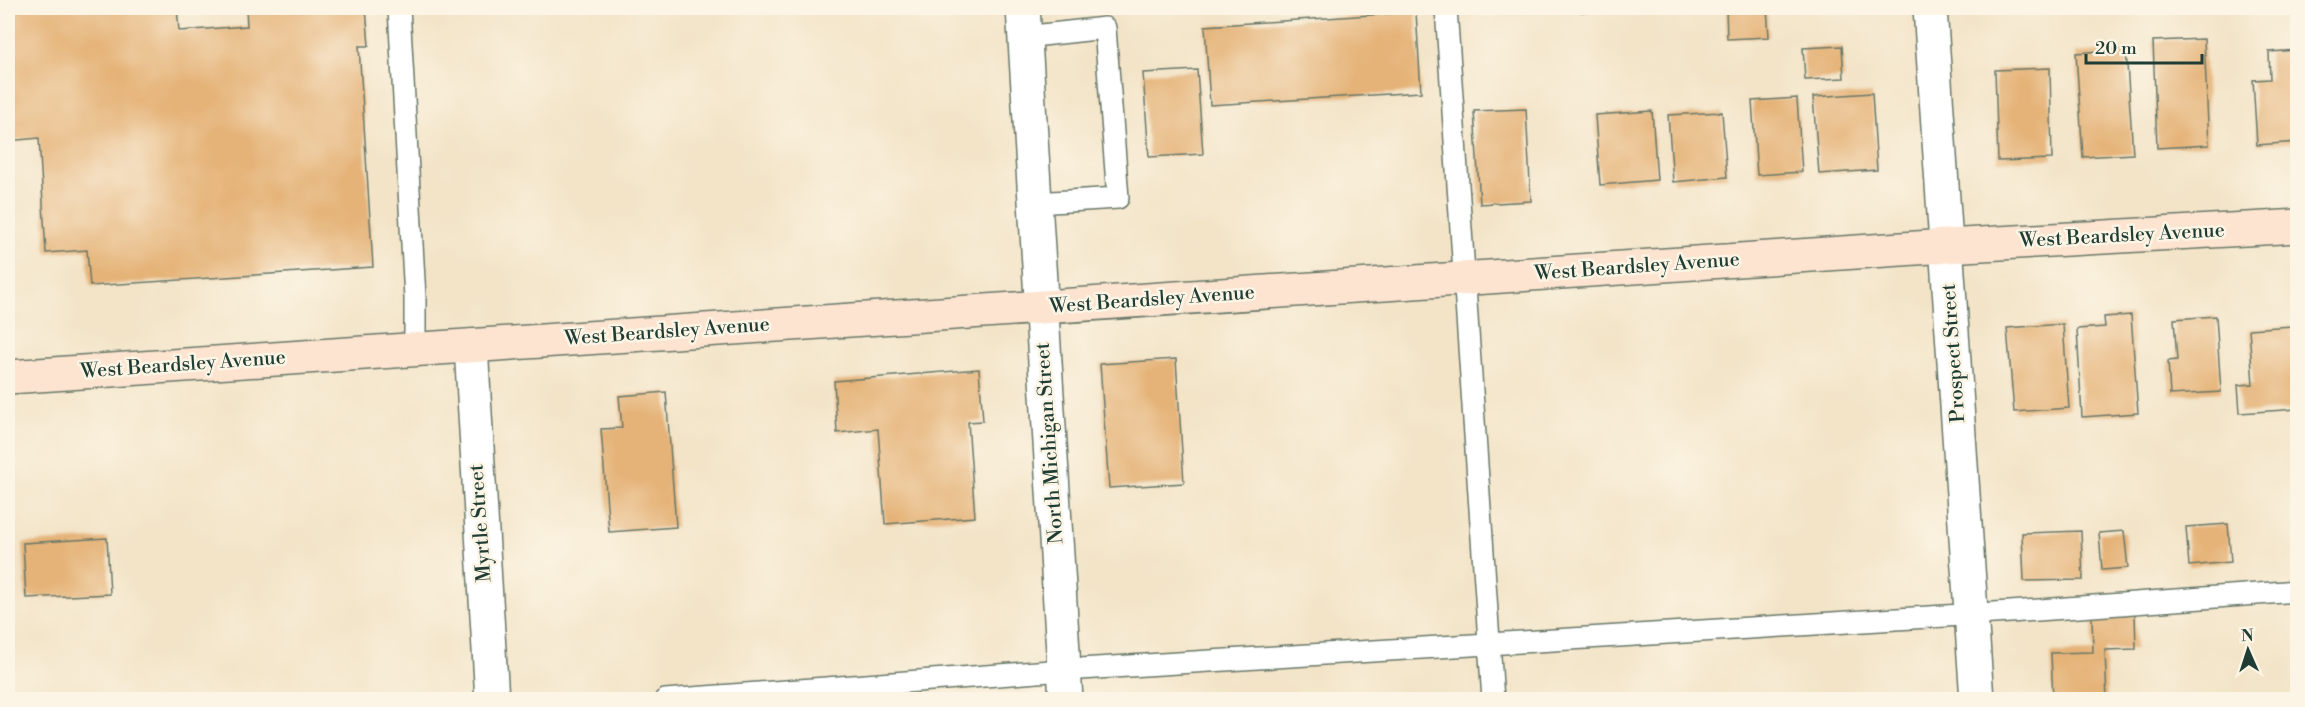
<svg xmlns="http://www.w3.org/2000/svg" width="2305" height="707" font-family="'Libre Bodoni',serif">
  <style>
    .building { fill: #e5b378 }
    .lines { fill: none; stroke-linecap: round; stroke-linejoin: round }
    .service-casing { stroke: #697768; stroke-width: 24 }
    .minor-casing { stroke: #697768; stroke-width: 36 }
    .tertiary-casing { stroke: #697768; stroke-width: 36 }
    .secondary-casing { stroke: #697768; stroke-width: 36 }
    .service { stroke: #fff; stroke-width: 21 }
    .minor { stroke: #fff; stroke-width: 33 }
    .tertiary { stroke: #fff; stroke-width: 33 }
    .secondary { stroke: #fde4d0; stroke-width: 33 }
    .labels { text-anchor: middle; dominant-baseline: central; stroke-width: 5; stroke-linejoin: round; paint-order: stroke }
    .street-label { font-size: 20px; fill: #1f3d34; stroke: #fcf5e5 }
  </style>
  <rect width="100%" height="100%" fill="#fcf5e5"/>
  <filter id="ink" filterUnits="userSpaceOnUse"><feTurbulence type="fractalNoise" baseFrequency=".0167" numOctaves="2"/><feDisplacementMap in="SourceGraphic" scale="12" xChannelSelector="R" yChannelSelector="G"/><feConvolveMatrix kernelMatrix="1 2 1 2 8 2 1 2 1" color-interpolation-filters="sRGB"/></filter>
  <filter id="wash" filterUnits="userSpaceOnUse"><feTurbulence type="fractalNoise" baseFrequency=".008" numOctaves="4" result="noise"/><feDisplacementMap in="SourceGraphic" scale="24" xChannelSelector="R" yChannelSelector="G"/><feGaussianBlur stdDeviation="1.35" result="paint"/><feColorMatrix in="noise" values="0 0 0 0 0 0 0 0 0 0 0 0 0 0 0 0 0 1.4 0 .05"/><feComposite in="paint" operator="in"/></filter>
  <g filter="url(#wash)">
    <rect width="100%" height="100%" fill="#f3e4c8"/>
    <g id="blocks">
      <g class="building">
        <polygon points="8,8 177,8 179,31 247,26 246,8 366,8 369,46 359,46 373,267 90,286 87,250 46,253 39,138 8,141"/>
        <polygon points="1581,8 1612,8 1612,9 1581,12"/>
        <polygon points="1726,8 1767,8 1769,37 1727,39"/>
        <polygon points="1416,12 1421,92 1210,105 1205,26"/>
        <polygon points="2204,39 2209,145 2157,148 2153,41"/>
        <polygon points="1842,46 1844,78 1805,80 1803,48"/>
        <polygon points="2126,49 2133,154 2083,157 2076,53"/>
        <polygon points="2298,50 2298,142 2257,145 2253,80 2270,79 2269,52"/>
        <polygon points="2050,68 2052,159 1998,161 1995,70"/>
        <polygon points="1197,70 1203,154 1149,157 1143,73"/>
        <polygon points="1872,93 1877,170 1819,174 1813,97"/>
        <polygon points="1797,98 1802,172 1757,175 1752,101"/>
        <polygon points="1526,109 1531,201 1480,204 1474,111"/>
        <polygon points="1652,111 1657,180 1600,185 1595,115"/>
        <polygon points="1722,112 1727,177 1673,182 1668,115"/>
        <polygon points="2131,315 2138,413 2082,417 2077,329 2105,327 2104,317"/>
        <polygon points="2216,316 2221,392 2170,395 2168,361 2177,360 2174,319"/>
        <polygon points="2063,324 2069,408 2014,412 2007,328"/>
        <polygon points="2292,326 2297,409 2240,413 2238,385 2253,384 2249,329"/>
        <polygon points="1176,359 1184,483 1109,488 1100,364"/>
        <polygon points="979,369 983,421 968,422 975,517 885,524 878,429 837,433 834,381"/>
        <polygon points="666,392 676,527 609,532 601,429 622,428 619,396"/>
        <polygon points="2228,524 2231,562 2189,566 2186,527"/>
        <polygon points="2081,531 2083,580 2024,581 2022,533"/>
        <polygon points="2124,531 2128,568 2102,570 2099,533"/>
        <polygon points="107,538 110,594 26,598 23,543"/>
        <polygon points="2135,614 2136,649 2105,650 2107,700 2053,700 2051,653 2093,652 2092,616"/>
      </g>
    </g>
  </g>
  <g filter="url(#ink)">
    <use href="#blocks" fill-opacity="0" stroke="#697768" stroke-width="1.5"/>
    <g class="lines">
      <defs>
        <g id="service">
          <polyline points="399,8 415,298 415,349"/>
          <polyline points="1446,8 1493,700"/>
          <polyline points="1024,37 1105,28 1118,198 1035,203"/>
          <polyline points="665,700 1064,670 2010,612 2298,591"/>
        </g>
        <g id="minor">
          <polyline points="1930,8 1977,700"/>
          <polyline points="471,346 492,700"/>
        </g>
        <polyline id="tertiary" points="1023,8 1066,700"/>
        <polyline id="secondary" points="8,377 1946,246 2298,226"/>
      </defs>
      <use href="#service" class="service-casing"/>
      <use href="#minor" class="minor-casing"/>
      <use href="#tertiary" class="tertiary-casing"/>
      <use href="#secondary" class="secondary-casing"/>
      <use href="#service" class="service"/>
      <use href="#minor" class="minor"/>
      <use href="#tertiary" class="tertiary"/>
      <use href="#secondary" class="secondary"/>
    </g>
  </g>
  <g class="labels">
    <g class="street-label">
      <text transform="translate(2122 236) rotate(-3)">West Beardsley Avenue</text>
      <text transform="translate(1637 267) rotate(-4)">West Beardsley Avenue</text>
      <text transform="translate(1152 300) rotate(-4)">West Beardsley Avenue</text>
      <text transform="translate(667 332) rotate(-4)">West Beardsley Avenue</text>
      <text transform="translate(1954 353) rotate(-94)">Prospect Street</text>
      <text transform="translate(183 365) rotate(-4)">West Beardsley Avenue</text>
      <text transform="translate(1050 443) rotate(-94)">North Michigan Street</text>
      <text transform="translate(481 523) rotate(-94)">Myrtle Street</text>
    </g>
  </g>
  <rect width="2305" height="707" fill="none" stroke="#fcf5e5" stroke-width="30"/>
  <g transform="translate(2248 650) rotate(357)" stroke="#fcf5e5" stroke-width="4.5" paint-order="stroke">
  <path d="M0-4.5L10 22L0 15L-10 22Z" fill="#1f3d34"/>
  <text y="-9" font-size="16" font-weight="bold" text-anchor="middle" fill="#1f3d34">N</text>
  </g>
  <path d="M2086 54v9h116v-9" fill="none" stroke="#1f3d34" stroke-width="3"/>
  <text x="2095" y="54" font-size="18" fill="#1f3d34" stroke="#fcf5e5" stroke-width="4.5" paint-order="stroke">20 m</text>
</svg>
